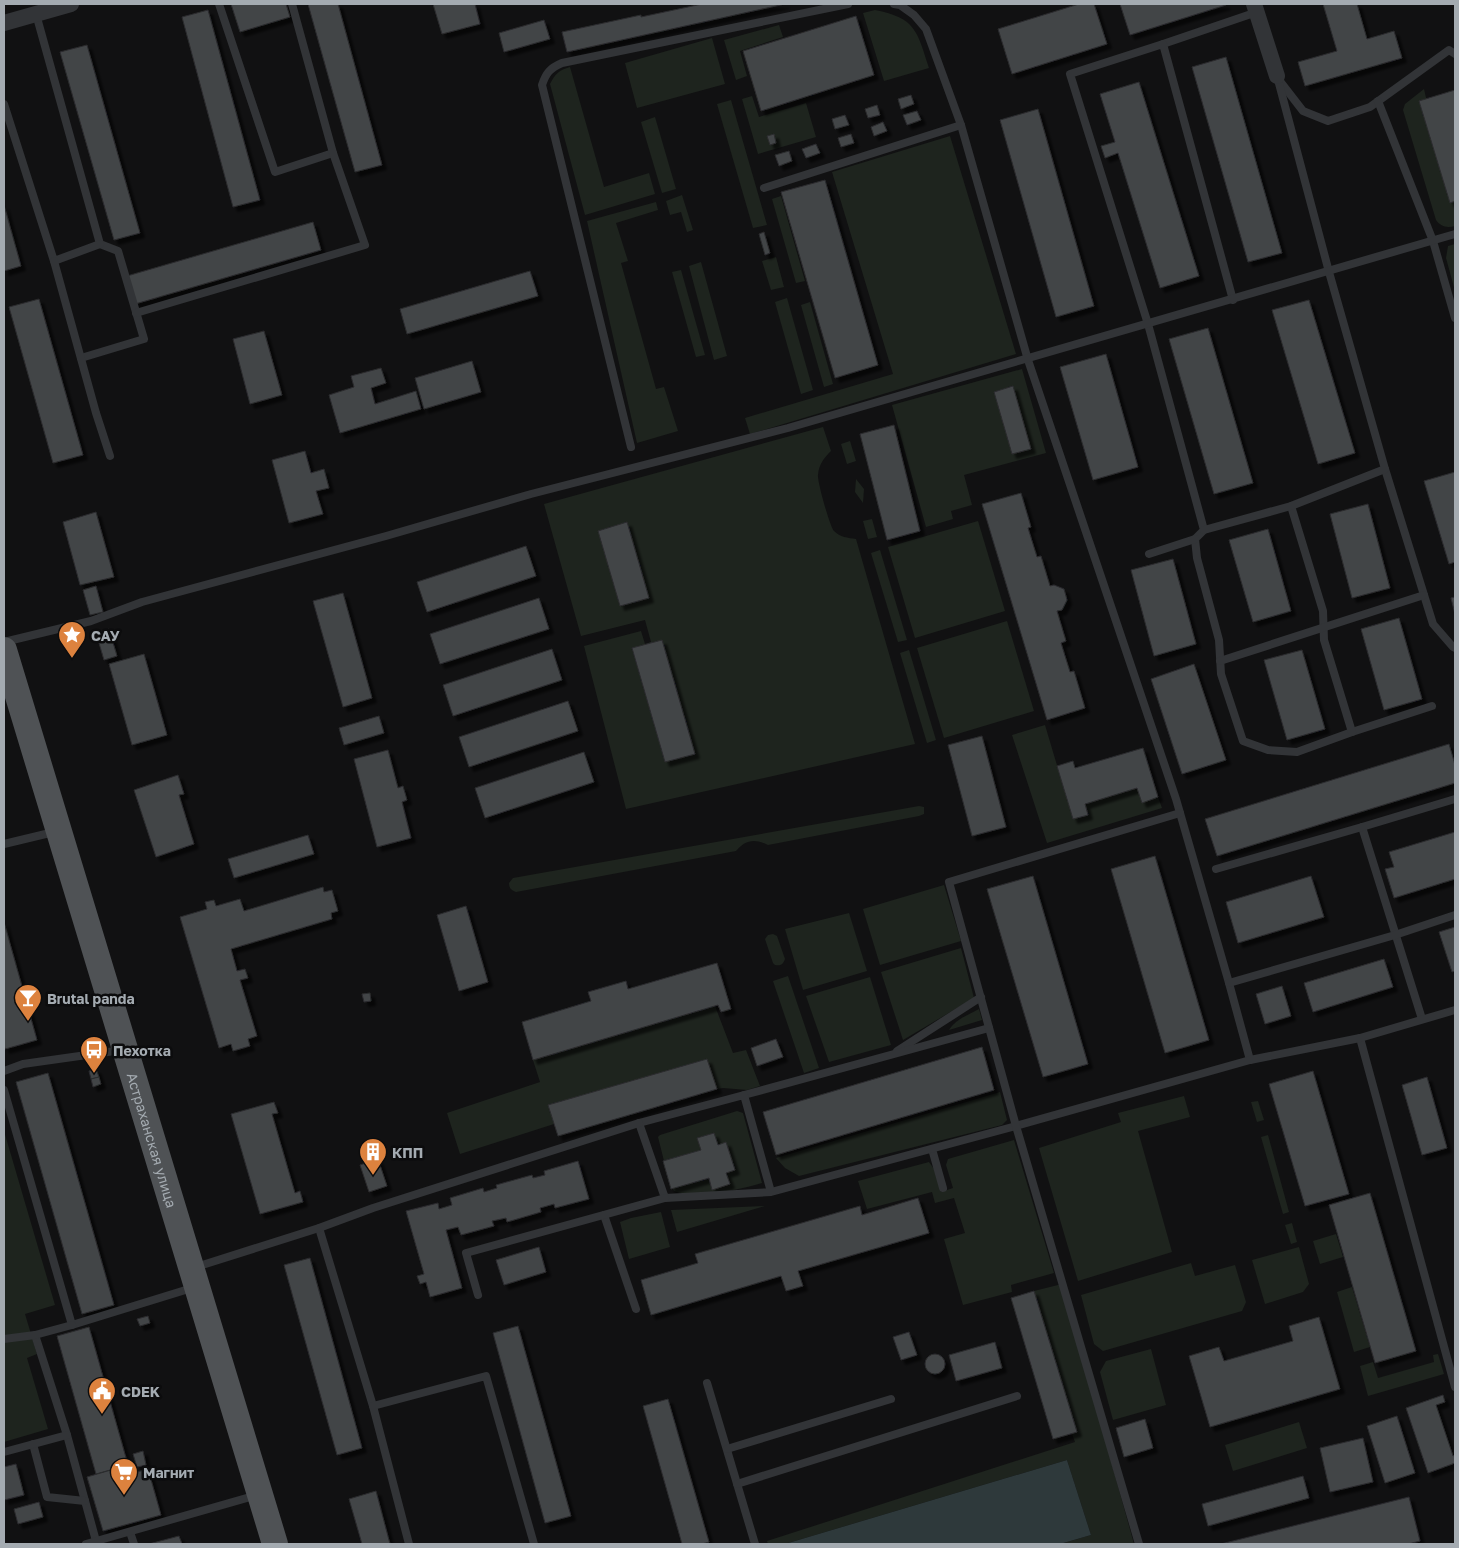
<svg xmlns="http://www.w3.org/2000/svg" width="1459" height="1548" font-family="'Golos Text',sans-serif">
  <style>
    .green { fill: #1e241e; fill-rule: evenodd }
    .water { fill: #2e393b }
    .building { fill: #434447; stroke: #2b2c2e; filter: url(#shadow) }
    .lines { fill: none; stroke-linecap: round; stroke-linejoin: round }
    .service { stroke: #323437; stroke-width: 8 }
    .minor { stroke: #323437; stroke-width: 16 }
    .primary { stroke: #4f5255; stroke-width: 26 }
    .labels { text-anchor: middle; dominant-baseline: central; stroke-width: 5; stroke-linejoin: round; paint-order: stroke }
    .poi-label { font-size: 14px; font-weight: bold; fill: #a4abb1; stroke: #0c0c0d; text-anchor: start }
    .street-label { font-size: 14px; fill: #a4abb1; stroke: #0c0c0d }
  </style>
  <defs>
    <filter id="shadow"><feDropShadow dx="4.5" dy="4.5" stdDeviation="1" flood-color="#0009"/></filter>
  </defs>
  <rect width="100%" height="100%" fill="#111112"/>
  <g class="green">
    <path d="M875,10C916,18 917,31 929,68L884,81L863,13Z"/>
    <polygon points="779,25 783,37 740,51 747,76 736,80 724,40"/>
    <polygon points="712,38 725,84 637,108 625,63"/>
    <path d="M570,67L604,187L649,173L655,194L585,215L550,84C555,74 559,70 570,67Z"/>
    <path d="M1424,89L1450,202L1455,201V226C1447,228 1441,227 1436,220L1403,110L1405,104Z"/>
    <polygon points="752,96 759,117 806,103 816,137 758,154 742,99"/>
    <polygon points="731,100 767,225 753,228 717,104"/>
    <polygon points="655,117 676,189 662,193 641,122"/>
    <polygon points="950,136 1016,354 750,434 745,418 893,374 832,172"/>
    <polygon points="682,195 693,230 687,232 681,212 670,215 666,201"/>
    <polygon points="781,196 805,281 796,283 772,199"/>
    <polygon points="656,202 658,210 616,223 628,261 621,263 656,389 664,387 678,431 637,443 587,221"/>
    <polygon points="1455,244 1455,291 1446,258 1448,246"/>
    <polygon points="776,257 784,287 771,290 762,261"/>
    <polygon points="701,262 727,356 714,360 689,266"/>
    <polygon points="681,270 705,355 696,357 672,272"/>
    <polygon points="787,298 813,390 801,394 775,302"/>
    <polygon points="810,302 833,384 824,387 801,305"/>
    <path d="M1022,369L1046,453L964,475L972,505L951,511L953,519L926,527L892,405ZM1013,386L1031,449L1012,454L994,392Z"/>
    <path d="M823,427L831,451C824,458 819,464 818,475C817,481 830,527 834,531C840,537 848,538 856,539L915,744L626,809L584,646L641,631L645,644L651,642L645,620L581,636L544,504ZM627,522L649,598L620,606L598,531ZM662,640L695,754L665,762L632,649Z"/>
    <polygon points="850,441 856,461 847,464 841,444"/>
    <polygon points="856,479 864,489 863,503 855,492"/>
    <polygon points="872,519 877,537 868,539 863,521"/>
    <polygon points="978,521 1005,611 915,638 888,547"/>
    <polygon points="880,550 907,640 898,642 871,553"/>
    <polygon points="1007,621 1034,711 944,738 917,648"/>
    <polygon points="909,650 936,740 927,743 900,653"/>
    <polygon points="1045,725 1073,819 1088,815 1085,804 1137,788 1142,802 1158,797 1162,808 1047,843 1012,735"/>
    <path d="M919,806L924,807V814L919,816L768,845C754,838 745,840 736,851L516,892C511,890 509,888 509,883L513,878Z"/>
    <polygon points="944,885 961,941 880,965 863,909"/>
    <polygon points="849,913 867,971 803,990 785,929"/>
    <path d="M773,934L777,936L785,959C783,965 780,966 775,965L773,963L765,939L768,935Z"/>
    <polygon points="961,948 974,998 903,1040 881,972"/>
    <polygon points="788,976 819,1068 804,1073 773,981"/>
    <polygon points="870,977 891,1045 829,1062 806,996"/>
    <polygon points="715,1006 733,1053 746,1050 760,1086 747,1090 723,1088 717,1089 707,1059 549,1105 554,1124 460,1154 447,1113 540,1082 533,1060"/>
    <path d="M979,1009L982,1020L949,1030C956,1019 968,1015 979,1009Z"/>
    <polygon points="1000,1092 1007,1120 1002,1125 799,1176 785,1168 776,1158"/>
    <polygon points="1184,1096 1190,1117 1138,1131 1172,1252 1078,1281 1039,1148 1121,1122 1118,1113"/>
    <polygon points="1258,1101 1264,1120 1257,1122 1251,1102"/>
    <path d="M737,1111L743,1113L762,1183C737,1190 698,1200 674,1191L673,1189L709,1178L713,1189L729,1184L726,1173L735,1170L726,1143L718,1145L714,1133L697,1138L701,1150L664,1161L658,1137L660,1135Z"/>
    <polygon points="4,1131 55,1305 25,1314 37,1354 27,1358 48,1429 4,1442"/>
    <polygon points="1268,1135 1289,1212 1283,1214 1261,1137"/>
    <polygon points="1014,1140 1054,1273 1011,1285 1012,1292 963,1305 944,1239 965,1233 954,1198 935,1203 932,1192 867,1209 858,1181 929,1162 934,1169 941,1192 953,1188 946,1165 948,1159"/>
    <polygon points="765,1206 677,1232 671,1210"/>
    <polygon points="661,1212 670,1247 629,1259 620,1222 631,1218"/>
    <polygon points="1292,1223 1297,1242 1291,1244 1285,1225"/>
    <polygon points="1336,1234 1343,1257 1320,1264 1313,1241"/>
    <polygon points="1299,1247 1309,1284 1303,1292 1265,1304 1252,1260"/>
    <polygon points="1191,1263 1195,1276 1235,1265 1246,1302 1242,1311 1103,1351 1094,1344 1081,1295"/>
    <polygon points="1062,1284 1134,1544 1060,1544 1091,1535 1067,1460 785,1544 768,1544 767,1541 1075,1442 1072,1434 1077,1432 1034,1291"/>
    <polygon points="1352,1287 1370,1347 1354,1352 1337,1292"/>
    <polygon points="1151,1349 1166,1405 1113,1420 1100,1372 1106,1361"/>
    <polygon points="1438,1354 1444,1374 1368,1396 1360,1366 1373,1362 1378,1378 1434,1362 1433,1355"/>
    <polygon points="1299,1422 1307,1448 1233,1471 1225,1445"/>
  </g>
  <polygon class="water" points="1067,1460 1091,1535 1060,1544 785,1544"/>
  <g class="building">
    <polygon points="231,4 286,4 290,17 240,32"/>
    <polygon points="308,4 338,4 382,165 355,172"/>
    <polygon points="433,4 475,4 480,24 442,34"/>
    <polygon points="702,4 785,4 567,52 562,32 641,15 641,17"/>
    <polygon points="1079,4 1094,4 1107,44 1012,74 998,29"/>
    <polygon points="1120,4 1225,4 1226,5 1130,35"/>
    <polygon points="1323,4 1357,4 1367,39 1394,31 1402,58 1305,86 1298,62 1337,51"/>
    <polygon points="208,10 260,200 233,207 182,17"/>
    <polygon points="856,16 874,75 761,111 743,51"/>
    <polygon points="544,20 550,39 504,52 499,33"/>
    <polygon points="87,45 140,233 114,240 60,52"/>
    <polygon points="1226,57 1282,253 1248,262 1192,67"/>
    <polygon points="1139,82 1199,276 1160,288 1118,153 1105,158 1101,146 1115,142 1100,94"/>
    <polygon points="1455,90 1455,201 1450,203 1419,101"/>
    <polygon points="911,95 914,104 901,109 898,99"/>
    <polygon points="877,105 880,115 868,118 865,109"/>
    <polygon points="1038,109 1094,306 1056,317 1000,120"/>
    <polygon points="917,111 921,120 907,125 903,115"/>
    <polygon points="845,115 849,125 835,129 832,119"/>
    <polygon points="883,122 887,131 874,136 871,127"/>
    <polygon points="774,134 776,143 770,145 767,136"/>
    <polygon points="851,134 854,143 841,147 838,138"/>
    <polygon points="816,144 820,153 806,158 802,149"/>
    <polygon points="789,151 792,161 779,166 775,155"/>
    <polygon points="825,180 878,365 835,378 781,192"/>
    <polygon points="4,205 21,266 4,271"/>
    <polygon points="313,222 321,250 135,304 127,276"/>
    <polygon points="764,232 770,253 765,255 759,234"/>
    <polygon points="530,271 538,296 407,334 400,309"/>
    <polygon points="39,299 83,455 53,463 9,307"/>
    <polygon points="1309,300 1355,453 1318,464 1272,310"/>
    <polygon points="1208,328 1253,483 1214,494 1169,339"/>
    <polygon points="264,331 282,395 250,404 233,339"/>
    <polygon points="1106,354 1138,467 1093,480 1060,367"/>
    <polygon points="472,361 481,392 424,409 415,378"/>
    <polygon points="381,368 386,383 371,388 375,404 416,391 421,409 340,433 329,395 354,387 351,376"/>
    <polygon points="1013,386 1031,449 1012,454 994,392"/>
    <polygon points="894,425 920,531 887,540 860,434"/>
    <polygon points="305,451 311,473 324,469 329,488 316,491 323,514 289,523 272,460"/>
    <polygon points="1455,472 1455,562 1449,564 1424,481"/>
    <polygon points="1021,493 1031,527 1028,528 1037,557 1041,556 1050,586 1054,585 1064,589 1067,600 1062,610 1057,611 1066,641 1061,643 1070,672 1074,671 1085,708 1047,720 982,504"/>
    <polygon points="1368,504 1390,588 1352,598 1330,514"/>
    <polygon points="96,512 114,577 80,585 63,522"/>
    <polygon points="627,522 649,598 620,606 598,531"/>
    <polygon points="1268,529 1291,611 1253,622 1229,540"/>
    <polygon points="526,546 536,576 427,612 417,582"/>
    <polygon points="1173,559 1196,644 1154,656 1131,570"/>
    <polygon points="96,586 103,612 90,615 83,590"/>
    <polygon points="343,593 372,698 343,707 313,601"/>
    <polygon points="1455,597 1455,614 1451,598"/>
    <polygon points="539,598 549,629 440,664 430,634"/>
    <polygon points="1399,618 1422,699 1384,710 1361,629"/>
    <polygon points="109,629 117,656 104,660 96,633"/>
    <polygon points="662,640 695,754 665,762 632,648"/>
    <polygon points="552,649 562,680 453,716 443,685"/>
    <polygon points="1302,650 1325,729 1287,740 1264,660"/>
    <polygon points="144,654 167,735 132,745 109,664"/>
    <polygon points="1194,664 1226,760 1182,774 1151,679"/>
    <polygon points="568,701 578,731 469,767 459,737"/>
    <polygon points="379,716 384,733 344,745 339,728"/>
    <polygon points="982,736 1006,827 972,836 948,745"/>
    <polygon points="1449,744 1455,765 1455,783 1217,856 1205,819"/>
    <polygon points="1143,748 1158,797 1142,803 1137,788 1085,804 1088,815 1073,819 1057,766 1073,761 1075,768"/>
    <polygon points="388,750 398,788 403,786 407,800 402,802 411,838 377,847 354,759"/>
    <polygon points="584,752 594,782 485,818 475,788"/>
    <polygon points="178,775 184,794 179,795 194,844 156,857 134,790"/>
    <polygon points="1455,832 1455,879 1394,898 1385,869 1394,867 1389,852"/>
    <polygon points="308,835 314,854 234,878 228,859"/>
    <polygon points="1155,856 1209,1040 1165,1053 1111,869"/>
    <polygon points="1033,876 1088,1064 1043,1077 987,889"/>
    <polygon points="1311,876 1324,917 1238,943 1226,902"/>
    <polygon points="323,887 324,892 332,890 338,911 331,913 332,919 231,949 237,971 245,969 248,978 240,980 257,1036 248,1039 250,1046 233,1051 231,1044 219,1048 180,917 207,909 205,902 214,900 216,906 240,899 244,911"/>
    <polygon points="466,906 488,982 459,991 437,915"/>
    <polygon points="4,922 37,1040 5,1049 4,1045"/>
    <polygon points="1455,927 1455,971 1452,972 1439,932"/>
    <polygon points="1384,959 1393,987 1313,1012 1304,983"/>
    <polygon points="717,963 731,1009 721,1012 718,1005 533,1060 522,1022 591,1001 588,992 626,981 628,989"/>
    <polygon points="1282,986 1291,1016 1265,1024 1256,994"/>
    <polygon points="370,993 371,1001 364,1002 362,994"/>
    <polygon points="776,1039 783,1057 757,1066 751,1048"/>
    <polygon points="982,1047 994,1090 776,1155 763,1112"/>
    <polygon points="707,1059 717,1089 558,1136 548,1105"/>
    <polygon points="96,1069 99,1077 91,1079 89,1071"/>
    <polygon points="1313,1071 1349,1194 1305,1206 1269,1084"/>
    <polygon points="48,1073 114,1305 82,1314 16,1082"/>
    <polygon points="99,1077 101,1084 93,1087 91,1079"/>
    <polygon points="1427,1077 1447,1148 1422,1155 1402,1085"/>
    <polygon points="274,1102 278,1113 272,1114 295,1193 300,1191 303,1202 260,1214 231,1114"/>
    <polygon points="714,1133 718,1145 726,1142 735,1170 726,1173 730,1184 712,1190 709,1178 671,1189 663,1161 701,1150 697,1138"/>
    <polygon points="378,1159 387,1186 369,1192 360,1165"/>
    <polygon points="578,1161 589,1199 555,1208 554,1204 540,1208 541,1212 507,1222 506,1218 492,1221 494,1226 461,1235 458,1227 446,1230 462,1288 430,1297 426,1282 420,1284 417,1276 424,1274 406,1211 438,1203 439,1209 452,1205 450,1198 483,1188 484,1192 497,1188 496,1185 532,1175 533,1178 545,1175 544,1171"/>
    <polygon points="1370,1193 1416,1351 1375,1363 1329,1205"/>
    <polygon points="918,1198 929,1233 798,1271 803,1286 786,1291 781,1276 651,1315 641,1280 698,1263 695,1254 860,1206 862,1215"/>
    <polygon points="539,1247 546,1272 504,1285 496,1260"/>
    <polygon points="310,1258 362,1448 337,1455 284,1265"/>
    <polygon points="1034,1291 1077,1432 1053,1439 1011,1298"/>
    <polygon points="148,1316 150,1323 140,1326 137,1319"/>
    <polygon points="1319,1317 1340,1389 1210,1427 1189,1356 1219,1347 1224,1361 1293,1341 1289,1326"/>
    <polygon points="518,1326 571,1516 545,1523 493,1333"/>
    <polygon points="89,1327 128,1465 96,1474 57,1336"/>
    <polygon points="909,1332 917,1355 901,1360 893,1337"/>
    <polygon points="995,1342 1002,1368 956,1381 949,1355"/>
    <circle cx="935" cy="1364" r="10"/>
    <polygon points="1443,1395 1445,1402 1436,1405 1453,1456 1455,1455 1455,1463 1428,1473 1406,1408"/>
    <polygon points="668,1399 709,1542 702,1544 682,1544 643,1406"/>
    <polygon points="1397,1416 1415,1473 1385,1483 1367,1426"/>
    <polygon points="1145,1419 1153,1448 1124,1457 1116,1428"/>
    <polygon points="1363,1438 1373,1482 1330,1492 1320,1448"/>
    <polygon points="143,1451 146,1465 137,1467 133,1454"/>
    <polygon points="16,1464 24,1495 4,1500 4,1467"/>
    <polygon points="128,1465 130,1474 148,1469 161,1515 103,1531 87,1477"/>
    <polygon points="1303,1476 1309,1498 1208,1526 1202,1504"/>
    <polygon points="376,1491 390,1544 362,1544 349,1499"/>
    <polygon points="1409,1497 1420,1541 1408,1544 1221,1544"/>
    <polygon points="39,1502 43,1517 18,1524 14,1509"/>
    <polygon points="179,1536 182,1544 149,1544"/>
  </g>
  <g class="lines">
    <g class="service">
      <polyline points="219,4 275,172 333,153"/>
      <polyline points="894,4 900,5 914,15 926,29 961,125 1028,360 1176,799 1229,983 1250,1060"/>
      <polyline points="36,14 100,244 118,251 144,339 81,358"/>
      <polyline points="1163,44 1257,12"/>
      <polyline points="1279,80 1303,111 1328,121 1370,107 1449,50 1455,54"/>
      <polyline points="1378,101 1433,241 1455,318"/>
      <polyline points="4,104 54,261 100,244"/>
      <polyline points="764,188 961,125"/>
      <polyline points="54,261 96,413 110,456"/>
      <polyline points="1233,300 1163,44 1070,74 1148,324 1204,530 1195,539 1197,558 1219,640 1221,674 1243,741 1268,750 1297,752 1352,732 1432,706"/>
      <polyline points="136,313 365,245 333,153 292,4"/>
      <path d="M631,447L542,85C546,73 550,68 562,63L848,4"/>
      <polyline points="1385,469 1433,624 1453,647 1455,648"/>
      <polyline points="1291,506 1323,611 1324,640 1352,732"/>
      <polyline points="1204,530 1291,506 1385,469 1329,272 1277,76"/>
      <polyline points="1149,554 1195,539"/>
      <polyline points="4,642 91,621 142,602 386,536 531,494 788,428 1455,234"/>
      <polyline points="1220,661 1424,595"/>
      <polyline points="1362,827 1422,1019"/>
      <polyline points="4,844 54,832"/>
      <polyline points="1216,869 1362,827 1455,799"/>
      <polyline points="1229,983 1395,935 1455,915"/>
      <polyline points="1360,1038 1455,1387"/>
      <polyline points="897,1051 981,997"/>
      <polyline points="4,1071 23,1064 122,1050"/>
      <polyline points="4,1090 72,1325 192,1288"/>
      <polyline points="744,1095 989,1028"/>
      <polyline points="932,1149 943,1188"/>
      <polyline points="771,1192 744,1095 639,1123 665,1198 771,1192 1016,1126 1250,1060 1360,1038 1455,1010"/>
      <polyline points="604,1215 636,1309"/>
      <polyline points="319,1228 373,1406"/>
      <polyline points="196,1267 319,1228 373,1208 639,1123"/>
      <polyline points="478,1295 466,1253 665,1198"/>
      <polyline points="35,1335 67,1435 96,1541"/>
      <polyline points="4,1339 35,1335 72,1325"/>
      <polyline points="707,1383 755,1544"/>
      <polyline points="33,1444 47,1497 85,1501"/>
      <polyline points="727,1449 891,1399"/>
      <polyline points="4,1452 67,1435"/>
      <polyline points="737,1484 1017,1396"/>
      <polyline points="130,1532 134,1544"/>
      <polyline points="86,1544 257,1495"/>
      <polyline points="409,1544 373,1406 486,1376 534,1544"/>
      <polyline points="1139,1544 1016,1126 949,882 1180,813"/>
    </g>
    <g class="minor">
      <polyline points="1254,4 1277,76"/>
      <polyline points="4,23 71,4"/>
    </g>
    <path class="primary" id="s1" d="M4,650L275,1544"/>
  </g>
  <defs>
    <symbol id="sight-pin" viewBox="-11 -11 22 30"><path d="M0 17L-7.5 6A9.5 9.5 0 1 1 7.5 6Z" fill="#dd823e" stroke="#0c0c0d"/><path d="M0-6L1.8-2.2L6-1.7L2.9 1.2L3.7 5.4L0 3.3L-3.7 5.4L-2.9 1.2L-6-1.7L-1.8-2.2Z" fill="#fff"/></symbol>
    <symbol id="bar-pin" viewBox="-11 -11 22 30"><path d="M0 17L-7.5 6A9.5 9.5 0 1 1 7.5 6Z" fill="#dd823e" stroke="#0c0c0d"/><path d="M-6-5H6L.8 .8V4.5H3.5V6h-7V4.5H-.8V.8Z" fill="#fff"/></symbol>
    <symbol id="bus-pin" viewBox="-11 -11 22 30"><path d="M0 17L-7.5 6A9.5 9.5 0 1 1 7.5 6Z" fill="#dd823e" stroke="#0c0c0d"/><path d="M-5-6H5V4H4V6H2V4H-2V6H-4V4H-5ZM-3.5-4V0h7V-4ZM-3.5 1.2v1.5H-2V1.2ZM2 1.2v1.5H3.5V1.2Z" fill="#fff"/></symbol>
    <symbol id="building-pin" viewBox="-11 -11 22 30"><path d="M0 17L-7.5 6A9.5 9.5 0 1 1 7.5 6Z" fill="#dd823e" stroke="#0c0c0d"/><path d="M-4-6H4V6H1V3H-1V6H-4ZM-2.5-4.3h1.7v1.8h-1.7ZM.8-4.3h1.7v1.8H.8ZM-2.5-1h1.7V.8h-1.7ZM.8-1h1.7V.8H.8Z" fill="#fff"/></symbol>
    <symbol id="civic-pin" viewBox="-11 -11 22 30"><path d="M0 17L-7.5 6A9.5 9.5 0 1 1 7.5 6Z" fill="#dd823e" stroke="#0c0c0d"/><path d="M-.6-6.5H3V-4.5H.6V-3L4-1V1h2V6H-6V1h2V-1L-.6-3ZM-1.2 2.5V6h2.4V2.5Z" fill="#fff"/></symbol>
    <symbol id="supermarket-pin" viewBox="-11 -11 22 30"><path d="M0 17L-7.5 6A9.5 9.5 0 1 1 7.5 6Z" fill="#dd823e" stroke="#0c0c0d"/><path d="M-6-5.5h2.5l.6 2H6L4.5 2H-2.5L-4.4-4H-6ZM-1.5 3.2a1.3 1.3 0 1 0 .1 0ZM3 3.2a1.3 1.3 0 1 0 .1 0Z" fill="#fff"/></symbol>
  </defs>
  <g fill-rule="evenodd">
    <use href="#sight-pin" x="56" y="619" width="32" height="43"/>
    <use href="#bar-pin" x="12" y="982" width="32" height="43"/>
    <use href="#bus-pin" x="78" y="1034" width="32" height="43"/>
    <use href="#building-pin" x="357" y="1136" width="32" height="43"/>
    <use href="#civic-pin" x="86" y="1375" width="32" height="43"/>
    <use href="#supermarket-pin" x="108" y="1456" width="32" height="43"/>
  </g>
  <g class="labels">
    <g class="poi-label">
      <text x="91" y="635">САУ</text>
      <text x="47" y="998">Brutal panda</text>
      <text x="113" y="1050">Пехотка</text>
      <text x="392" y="1152">КПП</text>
      <text x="121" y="1391">CDEK</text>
      <text x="143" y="1472">Магнит</text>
    </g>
    <g class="street-label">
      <text stroke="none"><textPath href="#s1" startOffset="512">Астраханская улица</textPath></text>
    </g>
  </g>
  <rect width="1459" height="1548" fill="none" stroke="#a4abb1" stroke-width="10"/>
</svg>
